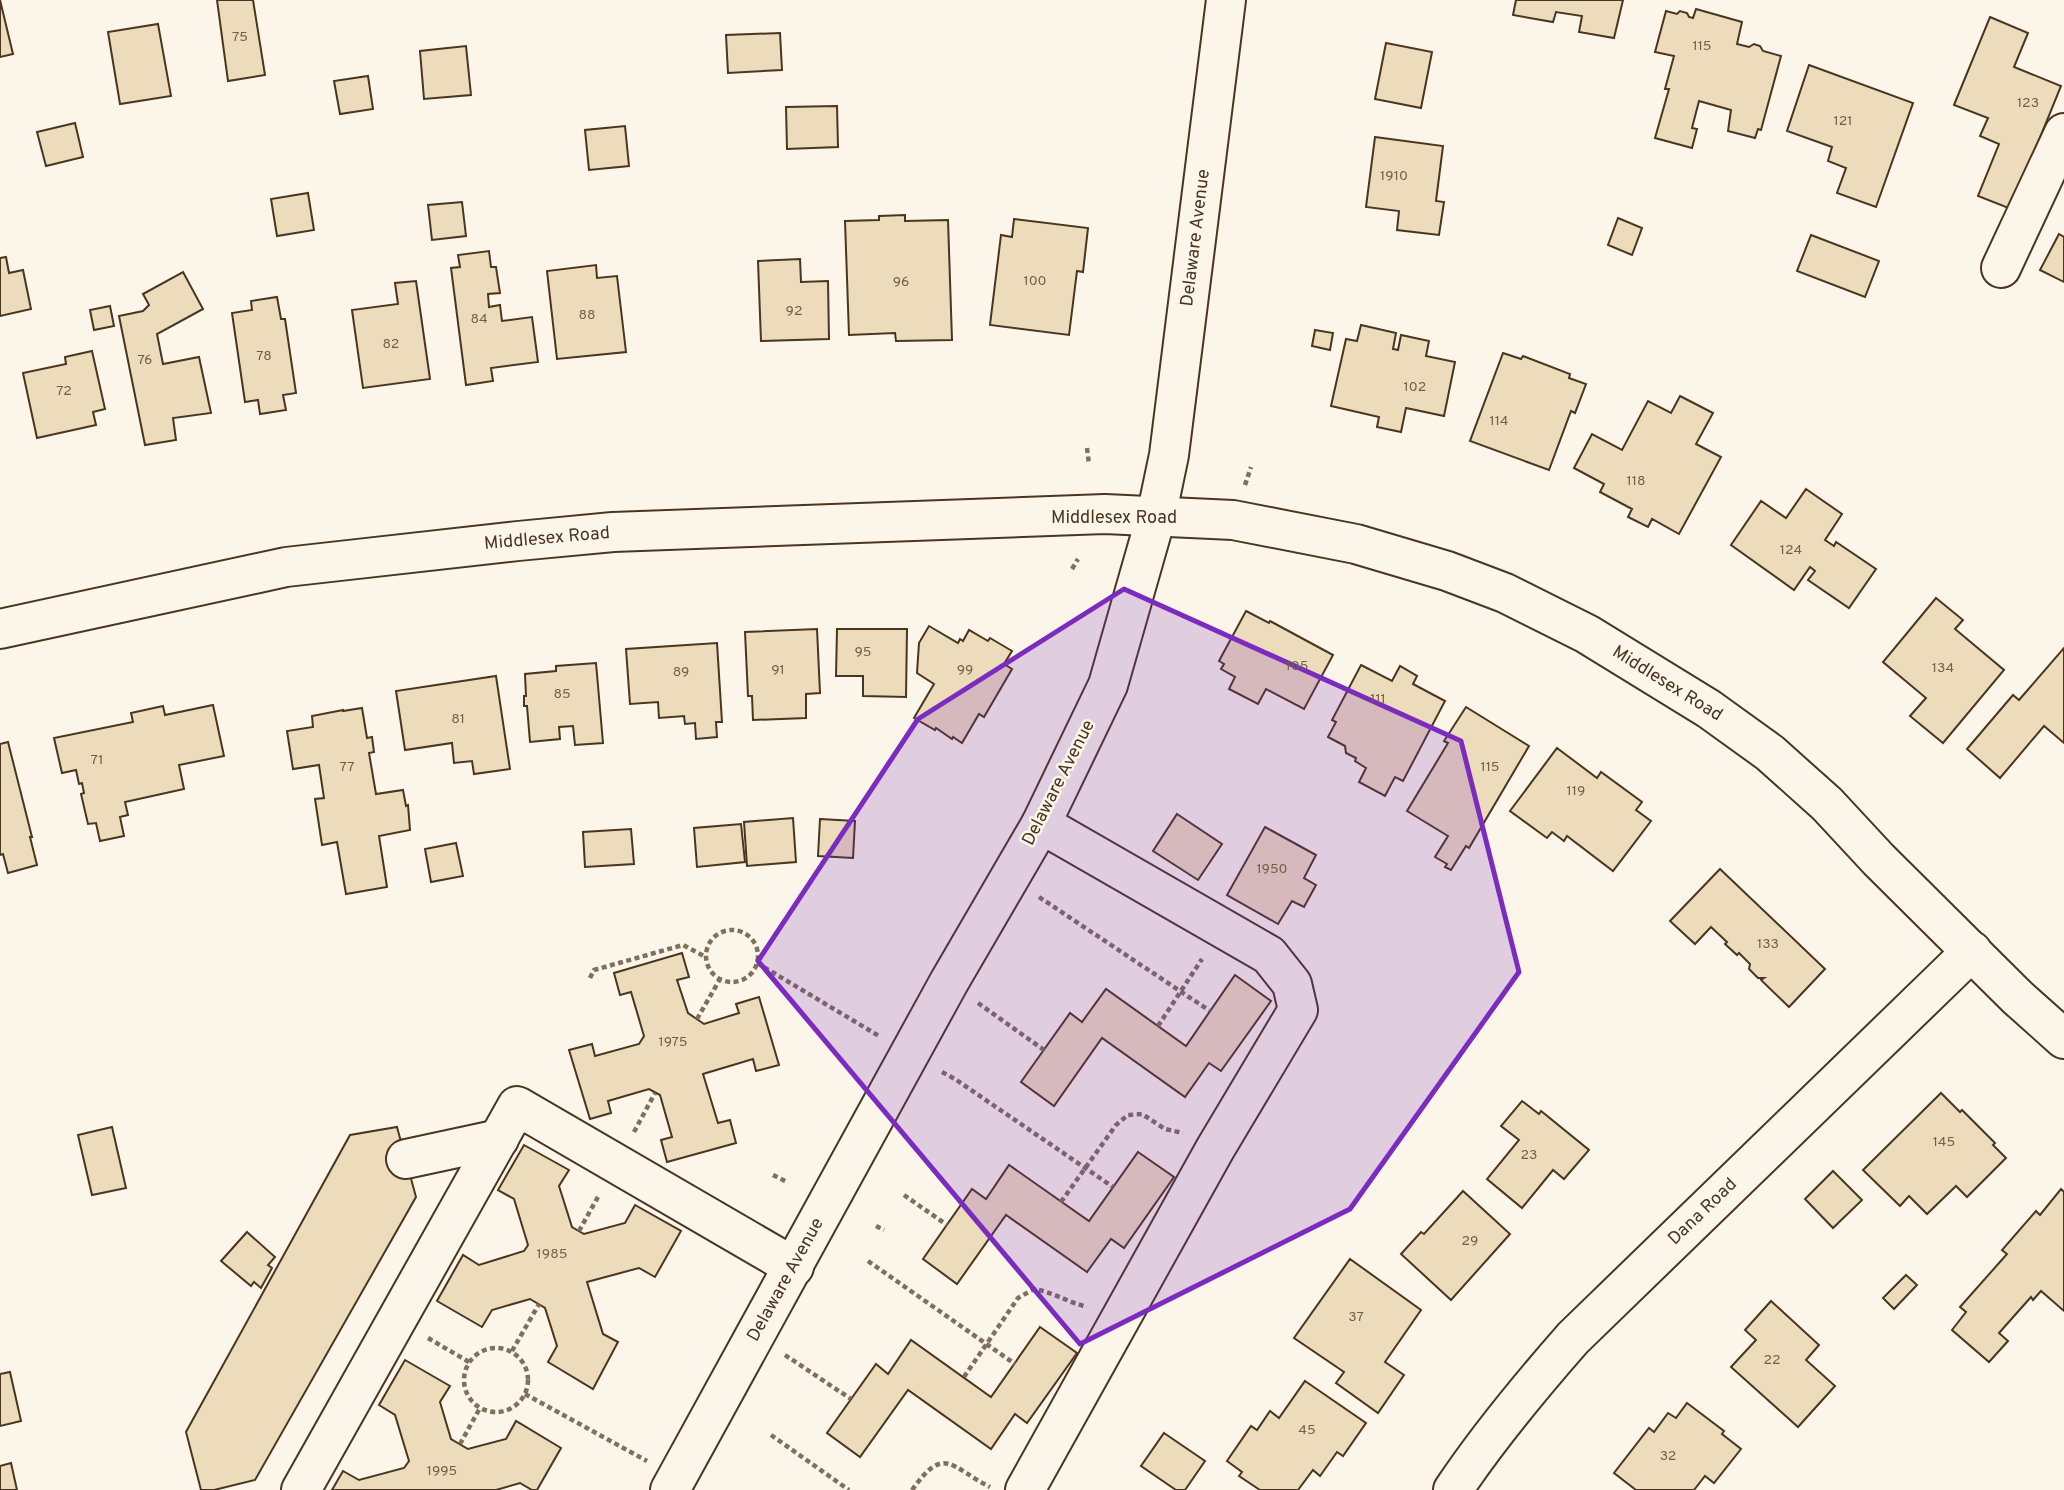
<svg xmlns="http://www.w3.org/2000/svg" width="2064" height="1490" font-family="Overpass,sans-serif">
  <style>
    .building { fill: #ecdcbc; stroke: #4a3520; stroke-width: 2 }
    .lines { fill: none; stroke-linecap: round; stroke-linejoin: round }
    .minor-casing { stroke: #4a3520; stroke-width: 42 }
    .major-casing { stroke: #4a3520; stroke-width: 42 }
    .path { stroke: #7f6f5c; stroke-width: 4.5; stroke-dasharray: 5 3.5; stroke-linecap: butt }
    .minor { stroke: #fbf6e9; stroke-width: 38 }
    .major { stroke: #fbf6e9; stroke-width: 38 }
    .marked { fill: #7b2cbf; fill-opacity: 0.2; stroke: #7b2cbf; stroke-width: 5; stroke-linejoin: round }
    .labels { text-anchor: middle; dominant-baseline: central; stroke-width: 5; stroke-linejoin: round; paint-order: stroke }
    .number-label { font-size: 14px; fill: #725f47 }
    .street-label { font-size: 18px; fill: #4a3520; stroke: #fbf6e9 }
  </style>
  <rect width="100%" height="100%" fill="#fbf6e9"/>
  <g class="building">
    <polygon points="0,0 13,54 0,57"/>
    <polygon points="217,0 253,0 265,75 228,81"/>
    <polygon points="1516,0 1623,0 1614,38 1579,32 1582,16 1556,12 1553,22 1513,15"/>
    <polygon points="1696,9 1742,22 1737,44 1749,47 1754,44 1760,46 1763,51 1781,56 1761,130 1758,129 1755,138 1728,131 1731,110 1699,101 1692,128 1697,129 1692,148 1655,138 1669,89 1665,89 1674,56 1655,52 1666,11 1677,14 1680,11 1687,13 1689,17 1693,18"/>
    <polygon points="1990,17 2028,33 2014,67 2061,86 2011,209 1978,196 1999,144 1980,136 1988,118 1954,105"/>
    <polygon points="158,24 171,96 120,104 108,32"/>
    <polygon points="780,33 782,70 728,73 726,35"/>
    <polygon points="1386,43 1432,52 1421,108 1375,99"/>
    <polygon points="466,46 471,95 424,99 420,51"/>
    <polygon points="1809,65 1913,103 1876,207 1837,193 1846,168 1828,161 1832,147 1787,131"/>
    <polygon points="368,76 373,109 340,114 334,81"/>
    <polygon points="837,106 838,147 787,149 786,107"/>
    <polygon points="75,123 83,157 46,166 37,132"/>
    <polygon points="625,126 629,166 589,170 585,130"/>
    <polygon points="1375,137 1443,146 1436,201 1444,202 1439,235 1397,230 1399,211 1366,207"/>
    <polygon points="308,193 314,230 277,236 271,199"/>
    <polygon points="462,202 466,236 432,240 428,205"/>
    <polygon points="905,215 905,221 948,220 952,340 896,341 895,333 849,335 845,221 879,220 879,216"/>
    <polygon points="1618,218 1642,228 1632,255 1608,245"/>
    <polygon points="1014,219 1088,228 1083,272 1077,271 1069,335 990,325 1001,235 1012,237"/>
    <polygon points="2059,234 2064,237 2064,282 2040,270"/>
    <polygon points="1811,235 1879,261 1865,297 1797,271"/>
    <polygon points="489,251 491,267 496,267 500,293 488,294 489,307 500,305 502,321 532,317 538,362 491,368 493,381 466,385 451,268 460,267 458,255"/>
    <polygon points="6,257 9,273 23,270 31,309 0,316 0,258"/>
    <polygon points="800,259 801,282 828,281 829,339 761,341 758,261"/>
    <polygon points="596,265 597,278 617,276 626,352 557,359 547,271"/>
    <polygon points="183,272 203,309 157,334 163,364 199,357 211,413 173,418 176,440 145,445 119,316 143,311 149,305 143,294"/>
    <polygon points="416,281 430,379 363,388 352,310 398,304 395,283"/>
    <polygon points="277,297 281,319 285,319 296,393 283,395 286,410 260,414 258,400 245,402 232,313 252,310 251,301"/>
    <polygon points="110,306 114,326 94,330 90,310"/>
    <polygon points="1361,325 1396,333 1393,349 1398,350 1401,335 1429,341 1426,356 1455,362 1444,416 1406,408 1401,432 1377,427 1379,417 1331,406 1346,339 1357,341"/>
    <polygon points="1315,330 1333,333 1330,350 1312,346"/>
    <polygon points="92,351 105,409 93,412 96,425 37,438 23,373 66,364 65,357"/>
    <polygon points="1503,353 1521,359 1523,356 1570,374 1569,378 1586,384 1575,413 1571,411 1549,470 1470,441"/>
    <polygon points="1680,396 1713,413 1696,444 1721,457 1679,534 1652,519 1648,527 1628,517 1632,509 1600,492 1604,484 1574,468 1592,434 1622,450 1648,401 1671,413"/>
    <polygon points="1806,489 1842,514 1825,540 1834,546 1836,542 1876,569 1849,608 1808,580 1815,571 1810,567 1794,590 1731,545 1761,501 1786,518"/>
    <polygon points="1936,598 1963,620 1955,629 2004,670 1943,743 1910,716 1926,698 1883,662"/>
    <polygon points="1246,611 1269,623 1270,621 1333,655 1304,709 1266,689 1258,704 1229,689 1235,677 1221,669 1224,664 1219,661"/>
    <polygon points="929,626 958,643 960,639 963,641 969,630 988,641 990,638 1012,651 1004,664 1012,669 984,717 979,714 962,743 953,737 952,739 936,728 935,730 914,718 934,684 917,673 919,643"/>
    <polygon points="817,629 820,693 806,694 806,718 753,720 752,696 748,696 745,632"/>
    <polygon points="837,629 907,629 906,697 863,696 863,676 836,676"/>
    <polygon points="717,643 722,722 716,722 717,737 696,739 695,723 685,724 684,716 659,718 658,702 630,704 626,649"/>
    <polygon points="2064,648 2064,743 2044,726 2000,778 1967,749 2013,695 2019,700"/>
    <polygon points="596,663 603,743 575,745 573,726 559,727 560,739 530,742 527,706 524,706 524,696 526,696 525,674 556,671 556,666"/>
    <polygon points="1361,665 1392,681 1400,666 1417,676 1413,684 1445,701 1403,781 1395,777 1385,796 1359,782 1366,768 1355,761 1356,758 1346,753 1345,746 1328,737 1336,722 1332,720"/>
    <polygon points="496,676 510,769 474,774 472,761 454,763 452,743 405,750 396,691"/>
    <polygon points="213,705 224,756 179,765 184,789 125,802 128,815 120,817 124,836 100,841 96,823 88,824 81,794 84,793 82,783 79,784 76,770 62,773 54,738 133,722 131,713 163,706 165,715"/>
    <polygon points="1466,707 1529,746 1469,848 1466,846 1451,870 1445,867 1447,864 1435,857 1448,836 1407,811 1448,743 1444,741"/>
    <polygon points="362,708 367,738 372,737 374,752 369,753 376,794 403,790 406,806 408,805 410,830 379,836 387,887 346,894 337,842 322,845 315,799 324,798 319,765 293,769 287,731 313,727 312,716 343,710 343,711"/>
    <polygon points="8,742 32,837 30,837 37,865 8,873 3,854 0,855 0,744"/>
    <polygon points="1557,748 1597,778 1601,772 1642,802 1636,810 1651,821 1613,871 1567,836 1564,841 1552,832 1547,838 1510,811"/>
    <polygon points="1177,814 1222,844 1198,880 1153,851"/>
    <polygon points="793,818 796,862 747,866 744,822"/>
    <polygon points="820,819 855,821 853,858 818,856"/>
    <polygon points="741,824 745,862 697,867 694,828"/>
    <polygon points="1265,827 1316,855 1304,878 1316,885 1304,907 1292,901 1278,924 1227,895"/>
    <polygon points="631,829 634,864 585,867 583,832"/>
    <polygon points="456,843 463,876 431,882 425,849"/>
    <polygon points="1720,869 1825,969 1789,1007 1761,980 1764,978 1758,978 1749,969 1750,964 1739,953 1737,955 1725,944 1727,942 1711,927 1695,944 1670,921"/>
    <polygon points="682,953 689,977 677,980 688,1013 704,1024 739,1013 736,1004 759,997 779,1065 756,1071 753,1059 703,1074 718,1123 730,1120 736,1143 667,1162 661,1140 672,1137 660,1095 649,1089 608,1101 611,1113 590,1119 569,1050 592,1044 595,1056 639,1044 644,1036 631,992 620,995 614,973"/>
    <polygon points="1235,975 1271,1001 1221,1071 1209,1063 1185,1097 1102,1038 1054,1106 1021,1082 1070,1013 1082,1022 1106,989 1186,1046"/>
    <polygon points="1941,1093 1960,1112 1962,1110 1995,1143 1993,1145 2006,1158 1967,1197 1956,1186 1927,1214 1909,1196 1900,1206 1863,1170"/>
    <polygon points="1522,1101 1539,1114 1541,1111 1589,1150 1564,1179 1553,1170 1522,1208 1487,1179 1519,1140 1501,1126"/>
    <polygon points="112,1127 126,1188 92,1195 78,1135"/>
    <polygon points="397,1127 416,1197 255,1480 214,1490 201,1490 186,1432 350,1135"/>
    <polygon points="524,1145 569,1170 559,1186 572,1227 584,1234 625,1223 635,1205 681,1231 655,1277 639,1268 587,1282 603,1334 618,1342 593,1389 548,1362 557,1346 545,1308 530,1299 492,1310 482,1327 437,1301 463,1255 479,1265 524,1251 528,1245 514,1199 498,1190"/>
    <polygon points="1138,1152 1174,1177 1124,1248 1111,1239 1087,1272 1006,1215 957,1284 923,1259 972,1189 986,1199 1009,1165 1089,1221"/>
    <polygon points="1833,1171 1862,1200 1833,1228 1805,1199"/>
    <polygon points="2061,1189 2064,1192 2064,1311 2041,1291 2033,1300 2031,1297 1999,1333 2008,1341 1989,1362 1952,1330 1966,1312 1960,1307 2007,1254 2002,1250 2036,1211 2040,1215"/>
    <polygon points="1463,1191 1510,1234 1451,1300 1401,1254 1421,1232 1424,1234"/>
    <polygon points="247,1232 275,1257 268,1265 272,1268 261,1288 254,1282 251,1286 221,1261"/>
    <polygon points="1350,1259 1421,1310 1385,1362 1404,1375 1378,1413 1336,1383 1344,1372 1294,1338"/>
    <polygon points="1906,1275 1917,1285 1894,1309 1883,1298"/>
    <polygon points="1771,1301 1819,1345 1806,1360 1835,1386 1798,1427 1731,1367 1756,1340 1745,1330"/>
    <polygon points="1040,1327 1077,1353 1027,1423 1015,1414 991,1449 908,1390 860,1457 827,1433 876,1364 888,1374 911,1340 991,1397"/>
    <polygon points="405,1360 450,1386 440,1402 451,1439 468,1449 506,1439 516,1421 561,1448 537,1490 532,1490 520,1483 496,1490 332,1490 343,1471 359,1480 404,1468 409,1461 395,1415 379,1405"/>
    <polygon points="10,1372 21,1421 0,1426 0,1374"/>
    <polygon points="1305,1381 1366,1423 1343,1456 1337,1452 1320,1476 1313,1470 1298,1490 1260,1490 1239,1476 1242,1472 1227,1461 1251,1426 1257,1430 1270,1411 1279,1418"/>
    <polygon points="1687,1403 1724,1431 1722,1434 1741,1449 1714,1483 1705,1476 1694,1490 1636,1490 1614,1473 1649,1428 1654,1432 1668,1413 1676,1418"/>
    <polygon points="1164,1433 1205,1461 1185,1490 1176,1490 1141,1466"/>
    <polygon points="11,1463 17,1490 0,1490 0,1466"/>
  </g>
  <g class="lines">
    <defs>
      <g id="minor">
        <polyline points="2001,268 2064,133"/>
        <polyline points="0,629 286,567 518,541 613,532 1105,514 1233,520 1356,544 1447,571 1505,593 1587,634 1709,709 1770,753 1827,804 1879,860 2017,997 2064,1039"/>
        <polyline points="406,1159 499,1139"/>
        <polyline points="301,1490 517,1106 794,1267"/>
        <polyline points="1025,1490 1215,1149 1298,1010 1292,984 1269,955 1041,824"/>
        <path d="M1453,1490C1489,1436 1530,1387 1573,1338L1972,951"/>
      </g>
      <polyline id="major" points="670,1490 949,982 1041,824 1108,685 1156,517 1169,455 1226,0"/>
    </defs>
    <use href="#minor" class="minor-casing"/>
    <use href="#major" class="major-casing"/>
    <g class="path">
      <polyline points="1087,448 1089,464"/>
      <polyline points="1245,485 1251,467"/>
      <polyline points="1072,569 1078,559"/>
      <polyline points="1039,897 1210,1011"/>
      <circle cx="732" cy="956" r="26"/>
      <polyline points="757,963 879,1036"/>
      <polyline points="590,978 594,970 683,945 706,957"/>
      <polyline points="978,1003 1044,1050"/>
      <polyline points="697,1019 720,979"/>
      <polyline points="1158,1026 1202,959"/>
      <polyline points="942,1072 955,1079 1113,1187"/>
      <polyline points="634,1132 655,1093"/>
      <polyline points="773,1175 787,1182"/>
      <polyline points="904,1195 947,1225"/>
      <polyline points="1061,1202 1116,1125 1128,1115 1142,1114 1165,1129 1183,1133"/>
      <polyline points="876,1226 884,1230"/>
      <polyline points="579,1231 599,1195"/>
      <polyline points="868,1261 1015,1364"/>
      <polyline points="428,1338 469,1362"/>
      <circle cx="496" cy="1380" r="32"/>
      <polyline points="512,1351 539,1304"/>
      <polyline points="785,1355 851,1399"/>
      <path d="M964,1377L1018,1298L1034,1289C1052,1292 1068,1302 1087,1307"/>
      <polyline points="525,1394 647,1461"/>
      <polyline points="771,1435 849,1490"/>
      <polyline points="460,1444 480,1408"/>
      <path d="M912,1490C945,1444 950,1467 990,1487"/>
    </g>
    <use href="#minor" class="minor"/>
    <use href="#major" class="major"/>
  </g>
  <path class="marked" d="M1124,589L1461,741L1519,972L1350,1209L1080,1344L758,961L918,719Z"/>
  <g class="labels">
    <g class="number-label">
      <text x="240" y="37">75</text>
      <text x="1702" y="46">115</text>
      <text x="2028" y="103">123</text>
      <text x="1843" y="121">121</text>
      <text x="1394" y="176">1910</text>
      <text x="1035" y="281">100</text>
      <text x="901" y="282">96</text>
      <text x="794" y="311">92</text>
      <text x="587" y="315">88</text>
      <text x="479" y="319">84</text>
      <text x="391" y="344">82</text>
      <text x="264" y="356">78</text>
      <text x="145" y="360">76</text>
      <text x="1415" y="387">102</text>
      <text x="64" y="391">72</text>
      <text x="1499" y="421">114</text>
      <text x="1636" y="481">118</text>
      <text x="1791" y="550">124</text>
      <text x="863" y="652">95</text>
      <text x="1297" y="666">105</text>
      <text x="1943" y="668">134</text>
      <text x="778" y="670">91</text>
      <text x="965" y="670">99</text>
      <text x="681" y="672">89</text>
      <text x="562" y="694">85</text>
      <text x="1378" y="699">111</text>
      <text x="458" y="719">81</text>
      <text x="97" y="760">71</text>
      <text x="347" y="767">77</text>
      <text x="1490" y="767">115</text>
      <text x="1576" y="791">119</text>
      <text x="1272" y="869">1950</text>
      <text x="1768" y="944">133</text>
      <text x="673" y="1042">1975</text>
      <text x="1944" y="1142">145</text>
      <text x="1529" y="1155">23</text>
      <text x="1470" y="1241">29</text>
      <text x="552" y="1254">1985</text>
      <text x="1356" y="1317">37</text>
      <text x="1772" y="1360">22</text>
      <text x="1307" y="1430">45</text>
      <text x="1668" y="1456">32</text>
      <text x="442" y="1471">1995</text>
    </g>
    <g class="street-label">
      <text transform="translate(1196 238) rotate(-83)">Delaware Avenue</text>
      <text x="1114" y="518">Middlesex Road</text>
      <text transform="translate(547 539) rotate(-5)">Middlesex Road</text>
      <text transform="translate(1667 684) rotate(32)">Middlesex Road</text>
      <text transform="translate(1059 783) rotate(-63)">Delaware Avenue</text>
      <text transform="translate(1703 1212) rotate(-44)">Dana Road</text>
      <text transform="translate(786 1280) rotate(-61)">Delaware Avenue</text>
    </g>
  </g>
</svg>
